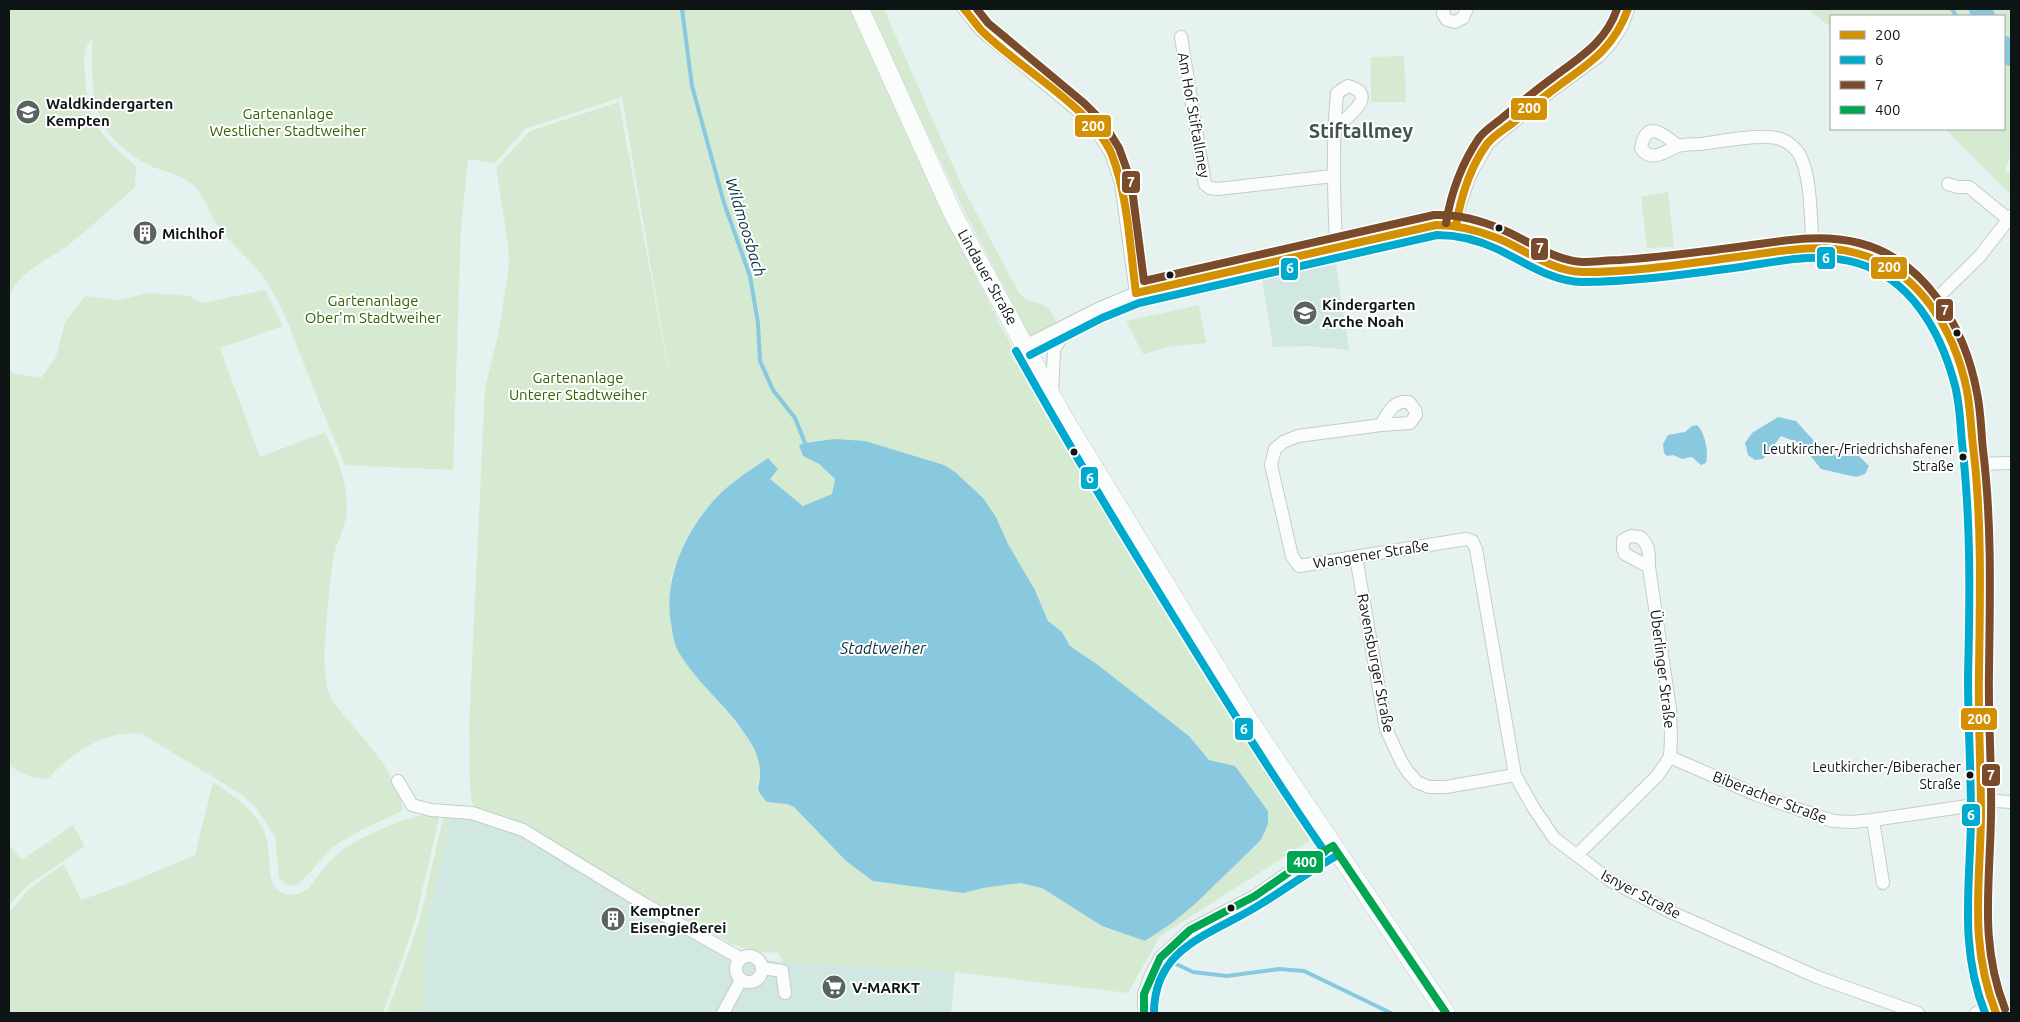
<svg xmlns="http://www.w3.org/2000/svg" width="2020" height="1022" font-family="Ubuntu,sans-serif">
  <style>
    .built { fill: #d1e7e2 }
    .green { fill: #d6ead2; fill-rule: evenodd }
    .water { fill: #88c9e0 }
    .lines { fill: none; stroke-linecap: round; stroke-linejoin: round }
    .stream { stroke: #88c9e0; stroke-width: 4 }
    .river { stroke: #88c9e0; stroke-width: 22 }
    .minor-casing { stroke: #c3cdca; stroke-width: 14 }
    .secondary-casing { stroke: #c3cdca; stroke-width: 19 }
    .minor { stroke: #fbfdfd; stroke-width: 12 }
    .secondary { stroke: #fbfdfd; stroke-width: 18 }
    .bus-1-casing { stroke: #fff; stroke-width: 11 }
    .bus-2-casing { stroke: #fff; stroke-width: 11 }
    .bus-3-casing { stroke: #fff; stroke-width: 11 }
    .bus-4-casing { stroke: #fff; stroke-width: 11 }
    .bus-1 { stroke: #d49003; stroke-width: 8 }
    .bus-2 { stroke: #00a9ce; stroke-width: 8 }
    .bus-3 { stroke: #7a4b2a; stroke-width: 8 }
    .bus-4 { stroke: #00a651; stroke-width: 8 }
    .bus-dot { fill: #0e1615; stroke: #fff; stroke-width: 2 }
    .labels { text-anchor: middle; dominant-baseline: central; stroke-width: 4; stroke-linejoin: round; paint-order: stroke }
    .bus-label { font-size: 14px; fill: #0e1615; stroke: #fff; text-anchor: end }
    .poi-label { font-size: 15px; font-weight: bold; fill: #0e1615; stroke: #fff; text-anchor: start }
    .park-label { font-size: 15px; fill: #336200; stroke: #fff }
    .street-label { font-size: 15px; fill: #0e1615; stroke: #fff }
    .water-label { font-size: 16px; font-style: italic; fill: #093342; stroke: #fff }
    .district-label { font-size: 20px; font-weight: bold; fill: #40544f; stroke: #fff }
    .line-badge { stroke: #fff; stroke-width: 2 }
    .badge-label { font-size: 14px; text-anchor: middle; font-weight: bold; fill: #fff }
  </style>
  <rect width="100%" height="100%" fill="#e6f2ef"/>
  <g class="built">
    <polygon points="1336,264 1349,350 1308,346 1273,347 1262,279"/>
    <polygon points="451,815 471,817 522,834 728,955 782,962 955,972 951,1013 424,1013 427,923"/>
  </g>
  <g class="green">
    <path d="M9,9H853C910,138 967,267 1036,391C1117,534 1209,670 1295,810L1311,840L1160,936L1128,993L955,972L782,962L779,953L754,951L732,944L476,810L472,803L470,789L469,726L485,388L499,331L509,265L508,243L496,168L530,131L619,102L673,397L622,97L525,129L495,163L468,159L461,228L453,470L345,465C330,430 316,395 302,359C293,335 283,309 270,287C256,264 236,249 220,229C209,216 206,196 192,184C177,172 157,171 141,161C89,129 92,92 92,39C82,50 84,60 85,75C87,124 101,136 136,166L135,187C114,206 93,225 71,243C50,260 20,269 9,297ZM803,456H912L944,465L955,472L996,517L1008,544L1035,590L1048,621L1062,632L1070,646L1098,665L1189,736L1209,760L1235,766L1268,811L1261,841L1172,923L1145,941L1102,926L1042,888L1020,883L983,888L964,893L846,861L794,807L788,804L767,802L760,795L757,785L761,774L759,759L747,736L708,690L672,629L669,607L671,577L682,550L699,520L754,467L768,458L769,479L804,506L832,494L835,479L818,464Z"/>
    <polygon points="868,9 884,9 961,184 1019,293 1028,301 1042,304 1049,309 1058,324 1030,337 963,208"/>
    <polygon points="1807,9 2011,9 2011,154 2005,171 2011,174 2011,195 1945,129 2004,129 2004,16 1831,16 1831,27"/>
    <polygon points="1404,56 1406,102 1371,102 1371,57"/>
    <polygon points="1668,192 1674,247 1647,248 1641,197"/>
    <path d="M265,290L283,326L220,348L260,457L325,432C336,456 346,477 347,504C348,521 340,535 335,551C331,568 330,586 328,604C326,632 322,658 327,687C330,700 341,712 349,721C367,743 404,782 402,811L355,833L333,847L299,884L292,886L285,884L279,878L275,837L257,809L241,794L142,734C106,730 72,752 49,778C32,780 23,774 9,765V368L12,373L41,378L56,357L65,322L85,296L117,300L151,293L189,296L202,303Z"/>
    <polygon points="1199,305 1206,343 1172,346 1143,354 1126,321"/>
    <path d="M213,782C231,794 253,808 263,829C272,848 267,864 272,881C277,898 295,897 307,890C317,877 327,862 340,852C358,837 417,811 440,814L415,921L383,1013H9V913L28,890L64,864L81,900L129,883L195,855Z"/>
    <polygon points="444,815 451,815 427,923 424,1013 387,1013 419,923"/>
    <polygon points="73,825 85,846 25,887 9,906 9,845 22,860"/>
  </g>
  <g class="water">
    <polygon points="1778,417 1796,421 1816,443 1836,456 1859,456 1869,466 1865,474 1856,477 1821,469 1801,444 1781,436 1763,459 1755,460 1748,455 1745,443 1752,433"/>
    <path d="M1697,425C1705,432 1709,453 1706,463L1701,465L1692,457L1682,459L1673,455L1667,456L1664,453L1663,444L1668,435L1685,432L1692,426Z"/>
    <path d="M835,439L865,441L944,465L955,472L983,498L996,517L1008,544L1035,590L1048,621L1062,632L1070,646L1098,665L1189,736L1209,760L1235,766L1268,811V824L1261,840L1195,904L1172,923L1145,941L1102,926L1042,888L1020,883L983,888L964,893L873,881L846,861L794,807L787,804L767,802C752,786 761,788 760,772C760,759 754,747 747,737C729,708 695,681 678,651C673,641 672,628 670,617C665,572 690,523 722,492C736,479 753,468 768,458L778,469L770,479L803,506L832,494L835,479L819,464L803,456L799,445L805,443Z"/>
  </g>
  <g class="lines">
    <g class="stream">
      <polyline points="682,9 692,86 724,203 750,276 758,323 760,361 773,390 795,418 805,443"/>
      <polyline points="1952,9 1956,16"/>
      <polyline points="1174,963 1193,972 1227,976 1279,969 1304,971 1391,1013"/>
    </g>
    <g class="river">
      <polyline points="1980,9 1984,16"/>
      <polyline points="2004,47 2011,55"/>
    </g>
    <defs>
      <g id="minor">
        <polyline points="964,9 981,30 1077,110 1095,128 1111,153 1121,183 1136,293"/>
        <polyline points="1444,9 1443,14 1447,20 1455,22 1463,18 1467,9"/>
        <polyline points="1181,37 1205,184 1210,188 1218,189 1333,176"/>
        <path d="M1334,130C1346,117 1381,95 1348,86L1337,93C1332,144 1334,195 1336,246"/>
        <path d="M1678,146C1665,135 1646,118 1641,148C1651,164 1667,150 1678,146C1685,144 1694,144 1701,144C1721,141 1758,134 1777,138C1788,141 1798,149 1802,160C1812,186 1810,219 1813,247"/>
        <polyline points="1948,184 1958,187 1969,187 2008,219"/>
        <polyline points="1456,225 1459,207 1470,175 1488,143 1547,94 1599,56 1611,43 1622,26 1628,9"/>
        <polyline points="1931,304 1980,256 2011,216"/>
        <path d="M1025,346L1098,309L1136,293L1436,225H1456L1498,238L1540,261L1579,272L1655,268L1813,247C1856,249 1886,257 1917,289C1922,294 1928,299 1931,305C1945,326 1961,364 1966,388C1970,405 1970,422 1972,439C1984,528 1979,617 1978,706C1977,739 1981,772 1981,805C1982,871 1965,952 1996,1013"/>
        <polyline points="1052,393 1054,350 1068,325"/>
        <path d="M1381,425C1388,413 1393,400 1409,402L1415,410L1416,415L1410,423L1381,425L1298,436L1283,442L1275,449L1271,465L1292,556L1299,566L1466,539L1472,541L1476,549L1515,775L1533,807L1554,838L1611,881L1671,912L1817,977L1918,1013"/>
        <polyline points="1975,464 2011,463"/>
        <polyline points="1356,557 1386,729 1401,761 1408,772 1417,782 1429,787 1446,787 1515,775"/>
        <polyline points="1670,757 1757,795 1833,821 1852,822 1873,820 1981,804"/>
        <polyline points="398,781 412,805 431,810 472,813 523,830 646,905 740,958"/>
        <polyline points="1981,800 2011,802"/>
        <polyline points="1873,820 1883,883"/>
        <path d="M1577,855L1657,776L1670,757L1671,738L1670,709L1649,567C1649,555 1650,545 1640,537L1631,536L1623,540V549L1625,554L1649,567"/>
        <circle cx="749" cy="969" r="13"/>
        <polyline points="762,968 782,971 785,993"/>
        <polyline points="723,1013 741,980"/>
        <polyline points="1144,1013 1144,994 1151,975 1160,958 1190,930 1255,896 1298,866 1333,846"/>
        <polyline points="1976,1013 1992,1006"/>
      </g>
      <polyline id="secondary" points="860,9 953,214 1065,420 1249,720 1446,1013"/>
    </defs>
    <use href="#minor" class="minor-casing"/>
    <use href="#secondary" class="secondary-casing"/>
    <use href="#minor" class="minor"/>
    <use href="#secondary" class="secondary"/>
    <defs>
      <g id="bus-1">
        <path d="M964,9C970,16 975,23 981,30C1017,67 1092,107 1112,155C1128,197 1130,248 1136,293"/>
        <path d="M1456,225C1461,197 1470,167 1487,144C1494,135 1505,129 1514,122C1525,112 1537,102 1549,93C1584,66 1612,53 1628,9"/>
        <path d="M1136,293L1436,225C1457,225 1477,230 1497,238C1525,249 1550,271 1583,272C1637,272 1691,263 1744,256C1782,251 1819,243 1856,253C1919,269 1955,331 1967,391C1971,412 1971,433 1974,454C1982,526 1980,599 1979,672C1978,720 1981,768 1981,816C1980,887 1969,944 1996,1013"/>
      </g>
      <g id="bus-2">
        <path d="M1016,351C1062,434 1111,515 1161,596C1214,682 1267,768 1325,852"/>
        <path d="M1030,355L1102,318L1139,303L1437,235C1457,235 1478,240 1497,249C1523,261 1552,282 1582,282C1635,282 1689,274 1741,267C1780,261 1819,252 1857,263C1911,279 1940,331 1954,382C1960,402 1960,422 1962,443C1971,521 1970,598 1968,677C1968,724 1971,771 1971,819C1970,886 1959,948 1985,1013"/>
        <path d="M1154,1013C1154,945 1214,934 1261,904C1287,888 1311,870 1338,855"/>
      </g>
      <g id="bus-3">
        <path d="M977,9L988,23L1084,103L1103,122L1119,148L1131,181L1144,281L1434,215C1457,214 1480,220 1501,229C1528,240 1552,260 1582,262C1595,262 1608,260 1620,260C1665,257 1708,251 1752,245C1788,240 1823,234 1859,243C1926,260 1965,328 1977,393C1981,412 1981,431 1983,450C1992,523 1990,597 1989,671C1988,719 1992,768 1991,816C1990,885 1979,943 2005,1009"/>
        <path d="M1446,223C1451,193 1462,163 1479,138C1485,130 1495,124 1502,118C1521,102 1540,87 1559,73C1585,54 1607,39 1617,9"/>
      </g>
      <polyline id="bus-4" points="1144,1013 1144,994 1160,958 1190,930 1255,896 1298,866 1333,846 1446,1013"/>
    </defs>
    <use href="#bus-1" class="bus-1-casing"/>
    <use href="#bus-2" class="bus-2-casing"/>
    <use href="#bus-3" class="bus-3-casing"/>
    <use href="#bus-4" class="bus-4-casing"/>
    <use href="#bus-1" class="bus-1"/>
    <use href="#bus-2" class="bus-2"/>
    <use href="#bus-3" class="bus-3"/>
    <use href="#bus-4" class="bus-4"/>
  </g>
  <defs>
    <symbol id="school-disc" viewBox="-11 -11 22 22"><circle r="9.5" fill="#5a6361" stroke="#fff"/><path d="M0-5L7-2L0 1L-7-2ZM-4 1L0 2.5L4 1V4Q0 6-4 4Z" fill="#fff"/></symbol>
    <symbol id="building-disc" viewBox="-11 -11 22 22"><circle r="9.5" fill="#5a6361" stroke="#fff"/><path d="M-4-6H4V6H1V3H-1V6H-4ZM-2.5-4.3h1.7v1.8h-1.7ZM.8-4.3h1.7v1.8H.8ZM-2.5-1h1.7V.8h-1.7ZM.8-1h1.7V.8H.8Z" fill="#fff"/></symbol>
    <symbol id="supermarket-disc" viewBox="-11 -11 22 22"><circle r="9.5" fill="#5a6361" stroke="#fff"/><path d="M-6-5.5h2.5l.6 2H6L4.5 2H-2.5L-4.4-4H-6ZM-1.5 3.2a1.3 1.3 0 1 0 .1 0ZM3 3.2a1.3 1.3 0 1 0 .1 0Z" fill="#fff"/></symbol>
  </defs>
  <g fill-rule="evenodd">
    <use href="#school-disc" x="14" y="98" width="28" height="28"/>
    <use href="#building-disc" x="131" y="219" width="28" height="28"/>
    <use href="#school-disc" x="1291" y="299" width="28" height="28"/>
    <use href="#building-disc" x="599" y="905" width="28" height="28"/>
    <use href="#supermarket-disc" x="820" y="973" width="28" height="28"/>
  </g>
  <g class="bus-dot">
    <circle cx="1499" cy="228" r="4.5"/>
    <circle cx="1170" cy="275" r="4.5"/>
    <circle cx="1957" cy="333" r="4.5"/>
    <circle cx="1074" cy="452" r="4.5"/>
    <circle cx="1963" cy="457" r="4.5"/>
    <circle cx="1970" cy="775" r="4.5"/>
    <circle cx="1231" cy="908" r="4.5"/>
  </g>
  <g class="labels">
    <g class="bus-label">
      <text x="1954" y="449">Leutkircher-/Friedrichshafener<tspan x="1954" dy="17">Straße</tspan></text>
      <text x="1961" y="767">Leutkircher-/Biberacher<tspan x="1961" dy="17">Straße</tspan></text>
    </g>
    <g class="poi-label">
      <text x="46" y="103">Waldkindergarten<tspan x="46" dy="17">Kempten</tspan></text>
      <text x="162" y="233">Michlhof</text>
      <text x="1322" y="304">Kindergarten<tspan x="1322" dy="17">Arche Noah</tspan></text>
      <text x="630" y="910">Kemptner<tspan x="630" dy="17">Eisengießerei</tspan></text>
      <text x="852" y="987">V-MARKT</text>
    </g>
    <g class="park-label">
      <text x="288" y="113">Gartenanlage<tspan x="288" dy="17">Westlicher Stadtweiher</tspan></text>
      <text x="373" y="300">Gartenanlage<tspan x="373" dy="17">Ober'm Stadtweiher</tspan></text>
      <text x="578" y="377">Gartenanlage<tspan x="578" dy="17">Unterer Stadtweiher</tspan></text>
    </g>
    <g class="street-label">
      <text transform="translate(1194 115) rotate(80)">Am Hof Stiftallmey</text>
      <text transform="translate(988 277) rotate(61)">Lindauer Straße</text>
      <text transform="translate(1371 554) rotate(-9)">Wangener Straße</text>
      <text transform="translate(1376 663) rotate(79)">Ravensburger Straße</text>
      <text transform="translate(1663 669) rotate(83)">Überlinger Straße</text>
      <text transform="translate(1770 797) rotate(21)">Biberacher Straße</text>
      <text transform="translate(1641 894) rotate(28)">Isnyer Straße</text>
    </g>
    <g class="water-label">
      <text transform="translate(746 227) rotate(73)">Wildmoosbach</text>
      <text x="883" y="648">Stadtweiher</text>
    </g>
    <g class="district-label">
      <text x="1361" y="130">Stiftallmey</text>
    </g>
  </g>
  <g class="line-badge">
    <rect x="1510" y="97" width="38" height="24" rx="5" fill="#d49003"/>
    <rect x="1074" y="114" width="38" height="24" rx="5" fill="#d49003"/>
    <rect x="1121" y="170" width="20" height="24" rx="5" fill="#7a4b2a"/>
    <rect x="1530" y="237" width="19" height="24" rx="5" fill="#7a4b2a"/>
    <rect x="1816" y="246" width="20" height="24" rx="5" fill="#00a9ce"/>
    <rect x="1870" y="256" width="38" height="24" rx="5" fill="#d49003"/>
    <rect x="1280" y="257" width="19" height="24" rx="5" fill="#00a9ce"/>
    <rect x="1935" y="298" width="19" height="24" rx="5" fill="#7a4b2a"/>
    <rect x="1080" y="466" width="19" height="24" rx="5" fill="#00a9ce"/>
    <rect x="1960" y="707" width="38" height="24" rx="5" fill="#d49003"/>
    <rect x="1234" y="717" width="20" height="24" rx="5" fill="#00a9ce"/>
    <rect x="1981" y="763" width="20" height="24" rx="5" fill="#7a4b2a"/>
    <rect x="1961" y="803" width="20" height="24" rx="5" fill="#00a9ce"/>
    <rect x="1286" y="850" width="38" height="24" rx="5" fill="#00a651"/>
  </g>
  <g class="badge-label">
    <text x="1529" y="113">200</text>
    <text x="1093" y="131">200</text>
    <text x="1131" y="187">7</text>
    <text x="1540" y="253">7</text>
    <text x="1826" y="263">6</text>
    <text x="1889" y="272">200</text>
    <text x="1290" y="273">6</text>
    <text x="1945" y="315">7</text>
    <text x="1090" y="483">6</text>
    <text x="1979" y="724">200</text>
    <text x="1244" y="734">6</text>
    <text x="1991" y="780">7</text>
    <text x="1971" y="820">6</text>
    <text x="1305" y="867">400</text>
  </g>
  <rect width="2020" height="1022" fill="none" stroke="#0e1615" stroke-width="20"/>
  <rect x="1830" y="15" width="175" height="115" fill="#ffffff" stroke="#9fa2a1"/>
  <rect x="1840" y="31" width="25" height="8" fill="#d49003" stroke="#9fa2a1"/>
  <text x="1875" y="40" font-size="15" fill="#0e1615">200</text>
  <rect x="1840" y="56" width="25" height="8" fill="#00a9ce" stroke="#9fa2a1"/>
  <text x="1875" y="65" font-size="15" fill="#0e1615">6</text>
  <rect x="1840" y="81" width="25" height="8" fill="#7a4b2a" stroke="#9fa2a1"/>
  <text x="1875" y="90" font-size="15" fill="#0e1615">7</text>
  <rect x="1840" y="106" width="25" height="8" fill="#00a651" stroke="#9fa2a1"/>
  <text x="1875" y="115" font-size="15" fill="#0e1615">400</text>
</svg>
